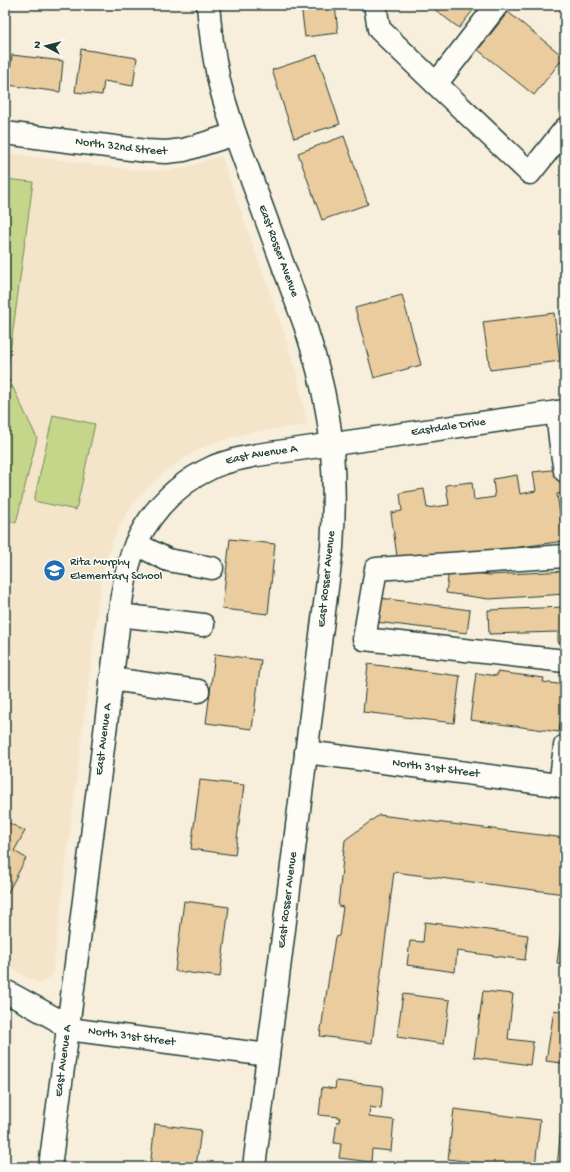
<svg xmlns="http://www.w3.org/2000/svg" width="570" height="1172" font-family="'Gochi Hand',sans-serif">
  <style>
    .built { fill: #f4e4c9 }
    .pitch { fill: #c5d68a; stroke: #728a5f }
    .building { fill: #ebcc9e; stroke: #1f3d34 }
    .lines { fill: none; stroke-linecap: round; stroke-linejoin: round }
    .minor-casing { stroke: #1f3d34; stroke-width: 25 }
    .minor { stroke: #fdfcf7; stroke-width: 22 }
    .labels { text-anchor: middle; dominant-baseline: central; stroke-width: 3; stroke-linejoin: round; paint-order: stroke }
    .street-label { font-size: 12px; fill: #1f3d34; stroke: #fdfcf7 }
    .poi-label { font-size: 12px; fill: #1f3d34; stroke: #fdfcf7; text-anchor: start }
  </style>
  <rect width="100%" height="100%" fill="#f8eedc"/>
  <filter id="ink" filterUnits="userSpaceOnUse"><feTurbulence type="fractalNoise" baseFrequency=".025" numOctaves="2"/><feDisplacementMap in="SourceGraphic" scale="8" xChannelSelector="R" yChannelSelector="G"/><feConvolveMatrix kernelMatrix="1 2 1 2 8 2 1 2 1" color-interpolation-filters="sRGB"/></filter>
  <g filter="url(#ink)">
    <polygon class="built" points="5,153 134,170 157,171 180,169 221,156 281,324 296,372 307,425 251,432 226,439 205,446 185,458 167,470 150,485 135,502 123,519 114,537 106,559 101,581 52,976 40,984 5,965"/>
    <g class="pitch">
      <polygon points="5,179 33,182 8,367 5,366"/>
      <polygon points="5,371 37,438 16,523 5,520"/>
      <polygon points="53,415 95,424 76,510 34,501"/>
    </g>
    <g class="building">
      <polygon points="301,5 335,5 338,33 305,37"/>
      <polygon points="429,5 477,5 459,28"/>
      <polygon points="508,12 564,57 534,95 478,50"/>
      <polygon points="81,49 137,58 133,86 104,81 102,95 75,92"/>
      <polygon points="12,55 63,61 60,92 8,85"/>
      <polygon points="317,55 340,124 294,138 272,70"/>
      <polygon points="344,136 368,204 322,220 298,153"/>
      <polygon points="402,295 421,365 374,378 355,308"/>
      <polygon points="554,313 560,361 490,370 483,322"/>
      <polygon points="560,469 563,493 557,494 564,541 398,564 391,513 402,511 400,493 424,489 427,508 449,505 446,485 472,482 474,500 495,497 493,479 517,475 520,494 536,491 533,472"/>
      <polygon points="230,539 275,544 268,614 222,609"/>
      <polygon points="449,569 489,575 565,571 565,594 489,599 446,593"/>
      <polygon points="380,598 470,610 467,633 376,622"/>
      <polygon points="565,607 565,643 558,643 558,632 489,634 488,610"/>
      <polygon points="215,654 261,660 252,729 206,723"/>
      <polygon points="368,664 460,676 454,723 363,712"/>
      <polygon points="497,672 544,678 543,682 565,685 559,732 470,720 476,673 497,676"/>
      <polygon points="200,780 244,785 235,855 191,849"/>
      <polygon points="379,815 565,838 565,894 394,872 372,1043 320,1036 335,937 339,936 343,907 338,906 345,840"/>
      <polygon points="5,821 25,831 14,851 26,858 5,898"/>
      <polygon points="184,901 229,907 220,977 175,971"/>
      <polygon points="563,916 565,916 565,964 557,963"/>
      <polygon points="425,922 528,935 525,960 457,951 455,972 407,965 410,941 423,942"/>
      <polygon points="483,991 513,994 508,1039 533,1042 530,1065 474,1057"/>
      <polygon points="403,994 450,1000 444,1044 397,1037"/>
      <polygon points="554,1010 565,1012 565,1065 561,1063 546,1061"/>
      <polygon points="336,1081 383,1086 381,1109 370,1107 369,1117 394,1120 391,1151 372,1149 371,1162 339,1158 341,1144 334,1143 337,1121 339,1122 340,1117 319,1115 322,1087 335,1089"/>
      <polygon points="454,1109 540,1120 535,1167 512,1167 448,1159"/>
      <polygon points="155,1124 201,1130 196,1167 150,1167"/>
      <polygon points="561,1126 565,1126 565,1167 557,1167"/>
    </g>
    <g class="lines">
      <defs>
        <g id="minor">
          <path id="s1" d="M208,5C210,29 213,53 218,76C222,96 229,115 235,134L305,325C314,353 322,382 327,411C335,456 335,502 332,548L254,1167"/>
          <polyline points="375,5 379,29 436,84 530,173 565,129"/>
          <polyline points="436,84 497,5"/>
          <path id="s2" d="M5,133L146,151L166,152L184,150L235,134"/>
          <polyline points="557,412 561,447 565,471"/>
          <polyline points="136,544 168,560 212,568"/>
          <polyline points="565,556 376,569 364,639 565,661"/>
          <polyline points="119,615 203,625"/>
          <polyline points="111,679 198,691"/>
          <path id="s3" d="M306,752L565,786"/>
          <polyline points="560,786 565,746"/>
          <path id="s4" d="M5,991L56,1019L68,1029L268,1055"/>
          <path id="s5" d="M50,1167L65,1052L122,596C125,578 129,560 136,543C153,508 178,483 213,467C226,461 242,458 257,455L565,411"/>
        </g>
      </defs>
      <use href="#minor" class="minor-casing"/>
      <use href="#minor" class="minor"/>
    </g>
  </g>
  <defs>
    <symbol id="school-disc" viewBox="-11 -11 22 22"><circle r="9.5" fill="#1f6fb2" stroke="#fdfcf7"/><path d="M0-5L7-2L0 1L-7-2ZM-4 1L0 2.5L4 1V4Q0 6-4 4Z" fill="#fff"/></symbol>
  </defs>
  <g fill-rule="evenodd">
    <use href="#school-disc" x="42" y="558" width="25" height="25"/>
  </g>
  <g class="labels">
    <g class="street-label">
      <text stroke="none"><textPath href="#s2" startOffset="117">North 32nd Street</textPath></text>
      <text stroke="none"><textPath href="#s1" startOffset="257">East Rosser Avenue</textPath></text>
      <text stroke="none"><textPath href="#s5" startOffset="980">Eastdale Drive</textPath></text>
      <text stroke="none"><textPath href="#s5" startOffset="791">East Avenue A</textPath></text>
      <text transform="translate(327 579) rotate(-84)">East Rosser Avenue</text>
      <text stroke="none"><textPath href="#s5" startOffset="431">East Avenue A</textPath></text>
      <text stroke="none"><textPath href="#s3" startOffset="131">North 31st Street</textPath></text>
      <text transform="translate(288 900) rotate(-83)">East Rosser Avenue</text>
      <text stroke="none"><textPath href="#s4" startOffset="138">North 31st Street</textPath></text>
      <text stroke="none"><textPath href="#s5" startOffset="107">East Avenue A</textPath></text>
    </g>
    <g class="poi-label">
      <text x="70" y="563">Rita Murphy<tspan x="70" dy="14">Elementary School</tspan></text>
    </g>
  </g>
  <rect width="570" height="1172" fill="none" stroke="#fdfcf7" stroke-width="20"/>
  <rect x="10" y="10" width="550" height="1152" fill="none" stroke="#1f3d34" stroke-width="1.5" filter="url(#ink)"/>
  <g transform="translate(46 46) rotate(277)" stroke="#fdfcf7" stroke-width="3" paint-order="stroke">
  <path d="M0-3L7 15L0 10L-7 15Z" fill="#1f3d34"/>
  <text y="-6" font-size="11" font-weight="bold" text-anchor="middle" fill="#1f3d34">N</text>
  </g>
</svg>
